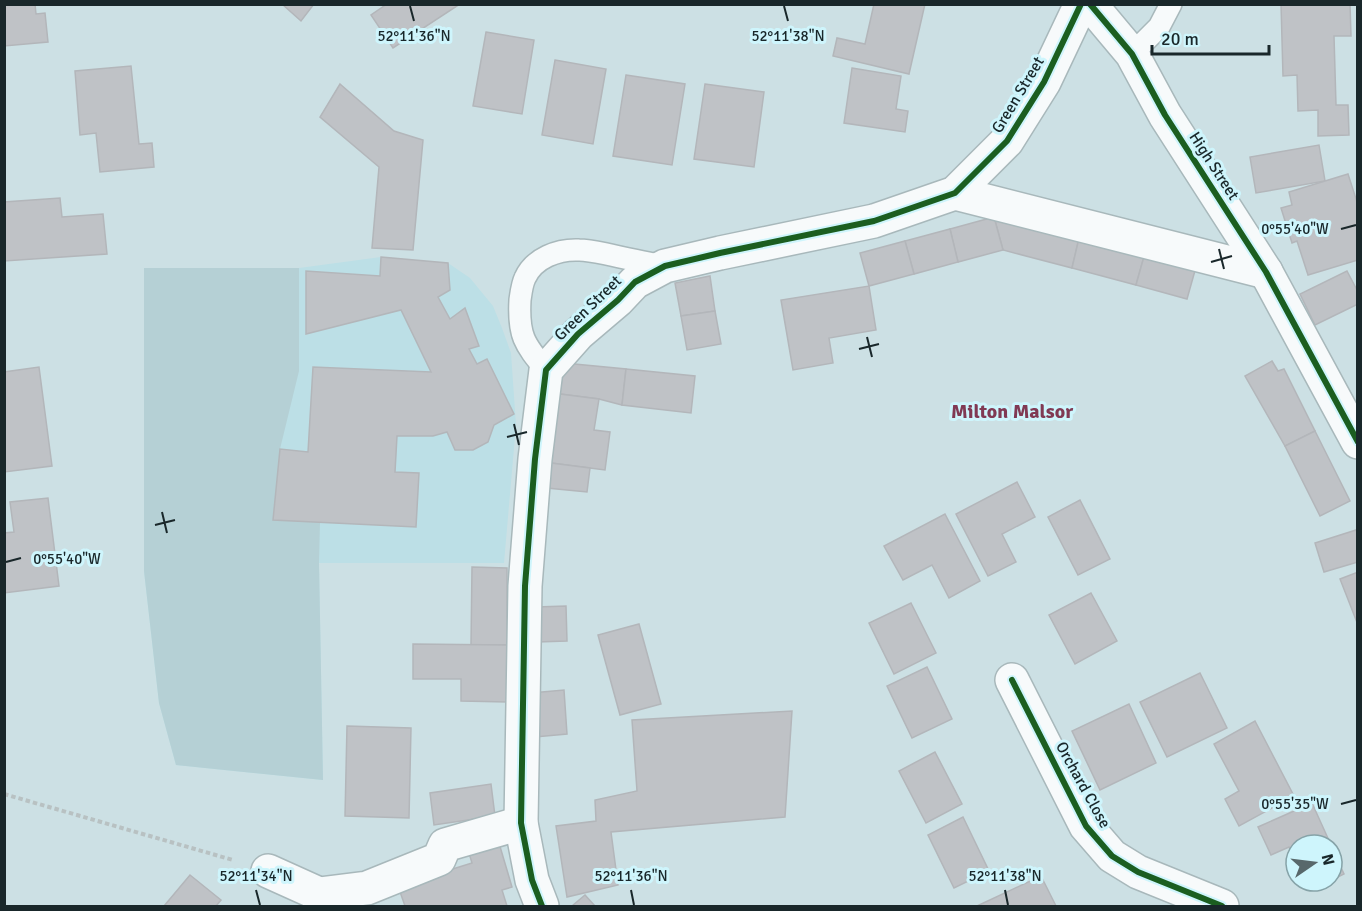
<svg xmlns="http://www.w3.org/2000/svg" width="1362" height="911" font-family="Signika,sans-serif">
  <style>
    .built { fill: #bcdfe6 }
    .green { fill: #b5d0d5 }
    .building { fill: #bfc2c6; stroke: #b3b6ba; stroke-width: 1.5 }
    .lines { fill: none; stroke-linecap: round; stroke-linejoin: round }
    .lane-casing { stroke: #a8b8bb; stroke-width: 24 }
    .street-casing { stroke: #a8b8bb; stroke-width: 36 }
    .path { stroke: #b8c1c2; stroke-width: 4; stroke-dasharray: 4.5 3; stroke-linecap: butt }
    .lane { stroke: #f7fafb; stroke-width: 21 }
    .street { stroke: #f7fafb; stroke-width: 33 }
    .cycleway-casing { stroke: #cef5fc; stroke-width: 10 }
    .cycleway { stroke: #1b5e20; stroke-width: 6 }
    .ticks { fill: none; stroke: #19272a; stroke-width: 2 }
    .labels { text-anchor: middle; dominant-baseline: central; stroke-width: 6; stroke-linejoin: round; paint-order: stroke }
    .street-label { font-size: 16px; fill: #19272a; stroke: #cef5fc }
    .quarter-label { font-size: 20px; font-weight: bold; fill: #803a54; stroke: #cef5fc }
    .ticks-label { font-size: 15px; text-anchor: middle; fill: #19272a; stroke: #cef5fc; stroke-width: 6; stroke-linejoin: round; paint-order: stroke }
  </style>
  <rect width="100%" height="100%" fill="#cce0e4"/>
  <polygon class="built" points="381,257 448,263 470,278 493,306 502,328 511,353 516,425 504,563 319,563 323,780 176,765 159,703 144,571 144,268 299,268"/>
  <polygon class="green" points="144,268 299,268 299,371 280,449 273,520 320,522 319,563 323,780 176,765 159,703 144,571"/>
  <g class="building">
    <polygon points="4,4 35,4 36,14 45,13 48,42 4,46"/>
    <polygon points="282,4 314,4 301,21"/>
    <polygon points="387,4 460,4 393,48 371,15"/>
    <polygon points="874,4 925,4 909,74 833,56 837,38 865,44"/>
    <polygon points="1281,4 1350,4 1351,36 1334,36 1336,105 1348,105 1349,135 1318,136 1318,110 1298,111 1297,75 1283,76"/>
    <polygon points="486,32 534,40 522,114 473,106"/>
    <polygon points="555,60 606,69 593,144 542,135"/>
    <polygon points="131,66 139,144 152,143 154,167 100,172 96,133 80,135 75,71"/>
    <polygon points="852,68 901,76 896,109 908,111 905,132 844,123"/>
    <polygon points="626,75 685,84 672,165 613,156"/>
    <polygon points="340,84 394,131 423,140 413,250 372,248 379,167 320,117"/>
    <polygon points="705,84 764,92 754,167 694,159"/>
    <polygon points="1319,145 1325,181 1256,193 1250,157"/>
    <polygon points="1348,174 1358,205 1358,260 1308,275 1297,241 1292,243 1281,208 1292,205 1289,192"/>
    <polygon points="60,198 62,217 103,214 107,254 4,261 4,202"/>
    <polygon points="994,217 1080,234 1072,268 1003,250"/>
    <polygon points="994,217 1003,250 958,262 950,229"/>
    <polygon points="950,229 958,262 914,274 905,241"/>
    <polygon points="1080,234 1145,253 1136,285 1072,268"/>
    <polygon points="905,241 914,274 869,286 860,253"/>
    <polygon points="1145,253 1196,267 1187,299 1136,285"/>
    <polygon points="381,257 448,263 450,290 438,297 450,319 465,308 479,346 469,349 477,364 487,359 514,414 494,425 488,442 473,450 455,450 447,432 433,436 397,436 395,472 419,473 416,527 273,520 280,449 308,452 313,367 431,372 401,310 306,334 306,271 380,276"/>
    <polygon points="1347,271 1358,292 1358,304 1315,325 1300,294"/>
    <polygon points="710,276 715,311 681,316 675,283"/>
    <polygon points="869,286 876,330 829,338 833,363 793,370 781,300"/>
    <polygon points="715,311 721,344 687,350 681,316"/>
    <polygon points="1272,361 1278,371 1284,369 1315,431 1285,446 1245,376"/>
    <polygon points="564,363 626,369 622,405 599,399 560,394"/>
    <polygon points="39,367 52,466 4,472 4,372"/>
    <polygon points="626,369 695,376 691,413 622,405"/>
    <polygon points="560,394 599,399 594,430 610,432 605,470 551,463"/>
    <polygon points="1315,431 1350,501 1320,516 1285,446"/>
    <polygon points="551,463 590,468 587,492 547,488"/>
    <polygon points="1017,482 1035,517 1002,534 1016,562 988,576 956,514"/>
    <polygon points="48,498 59,586 4,593 4,533 14,532 10,502"/>
    <polygon points="1080,500 1110,559 1078,575 1048,517"/>
    <polygon points="945,514 980,581 949,598 932,565 903,580 884,546"/>
    <polygon points="1356,530 1358,535 1358,562 1324,572 1315,543"/>
    <polygon points="472,567 507,568 507,645 471,645"/>
    <polygon points="1358,572 1358,625 1340,579"/>
    <polygon points="1091,593 1117,641 1075,664 1049,615"/>
    <polygon points="911,603 936,653 894,674 869,623"/>
    <polygon points="566,606 567,641 537,642 536,607"/>
    <polygon points="639,624 661,704 620,715 598,635"/>
    <polygon points="413,644 507,645 507,702 461,701 461,679 413,679"/>
    <polygon points="927,667 952,719 912,738 887,686"/>
    <polygon points="1200,673 1227,728 1167,757 1140,702"/>
    <polygon points="564,690 567,734 535,737 531,693"/>
    <polygon points="1129,704 1156,763 1100,790 1072,731"/>
    <polygon points="792,711 785,817 611,832 618,885 567,897 556,826 596,821 595,800 637,791 632,720"/>
    <polygon points="1255,721 1294,796 1239,826 1225,799 1239,791 1214,744"/>
    <polygon points="347,726 411,728 409,818 345,816"/>
    <polygon points="935,752 962,804 926,823 899,771"/>
    <polygon points="491,784 495,816 434,825 430,793"/>
    <polygon points="1312,803 1331,845 1296,845 1296,862 1289,847 1271,855 1258,827"/>
    <polygon points="963,817 989,871 954,888 928,835"/>
    <polygon points="496,833 512,887 502,890 507,906 405,906 398,886 472,863 466,843"/>
    <polygon points="1332,848 1344,874 1332,880"/>
    <polygon points="190,875 221,900 216,906 164,906"/>
    <polygon points="1041,876 1056,906 977,906"/>
    <polygon points="1305,881 1329,881 1309,890"/>
    <polygon points="585,895 595,906 572,906"/>
  </g>
  <g class="lines">
    <defs>
      <g id="lane">
        <polyline points="1132,54 1159,27 1171,4"/>
        <path d="M546,370C524,344 518,335 520,300C521,293 522,284 525,278C534,258 558,249 579,250C589,250 601,253 611,255C629,259 647,263 665,266"/>
      </g>
      <g id="street">
        <polyline points="1090,4 1132,54 1165,115 1266,272 1358,442"/>
        <polyline points="955,193 1266,272"/>
        <polyline points="1012,680 1086,826 1112,856 1138,872 1222,906"/>
        <polyline points="268,871 319,894 367,888 439,859 445,845 521,823"/>
        <polyline points="542,906 532,880 521,823 525,586 535,459 546,370 578,334 618,300 635,282 665,266 720,253 874,221 955,193 1007,141 1044,82 1081,4"/>
      </g>
    </defs>
    <use href="#lane" class="lane-casing"/>
    <use href="#street" class="street-casing"/>
    <polyline class="path" points="4,794 233,860"/>
    <use href="#lane" class="lane"/>
    <use href="#street" class="street"/>
    <defs>
      <g id="cycleway">
        <polyline points="1090,4 1132,54 1165,115 1266,272 1358,442"/>
        <polyline points="1012,680 1086,826 1112,856 1138,872 1222,906"/>
        <polyline points="542,906 532,880 521,823 525,586 535,459 546,370 578,334 618,300 635,282 665,266 720,253 874,221 955,193 1007,141 1044,82 1081,4"/>
      </g>
    </defs>
    <use href="#cycleway" class="cycleway-casing"/>
    <use href="#cycleway" class="cycleway"/>
  </g>
  <path class="ticks" d="M410,6L414,21M784,6L788,21M1341,229L1356,225M1219,249L1224,269M1211,262L1232,256M867,337L872,357M859,349L879,344M514,424L519,445M507,437L527,432M162,512L167,533M155,525L175,520M6,562L21,558M1341,804L1356,800M256,890L260,905M631,890L634,905M1005,890L1008,905"/>
  <g class="labels">
    <g class="street-label">
      <text transform="translate(1018 95) rotate(-59)">Green Street</text>
      <text transform="translate(1214 166) rotate(57)">High Street</text>
      <text transform="translate(588 308) rotate(-44)">Green Street</text>
      <text transform="translate(1083 785) rotate(61)">Orchard Close</text>
    </g>
    <g class="quarter-label">
      <text x="1012" y="411">Milton Malsor</text>
    </g>
  </g>
  <g class="ticks-label">
    <text x="788" y="41">52°11'38"N</text>
    <text x="414" y="41">52°11'36"N</text>
    <text x="1295" y="234">0°55'40"W</text>
    <text x="67" y="564">0°55'40"W</text>
    <text x="1295" y="809">0°55'35"W</text>
    <text x="256" y="881">52°11'34"N</text>
    <text x="631" y="881">52°11'36"N</text>
    <text x="1005" y="881">52°11'38"N</text>
  </g>
  <rect width="1362" height="911" fill="none" stroke="#19272a" stroke-width="12"/>
  <g transform="translate(1314 863) rotate(76)"><circle r="28" fill="#cef5fc" stroke="#86a3a8" stroke-width="1.5"/>
  <path d="M0-4.5L10 22L0 15L-10 22Z" fill="#58686b"/>
  <text y="-9" font-size="16" font-weight="bold" text-anchor="middle" fill="#19272a">N</text>
  </g>
  <path d="M1152 45v9h117v-9" fill="none" stroke="#19272a" stroke-width="3"/>
  <text x="1161" y="45" font-size="18" fill="#19272a" stroke="#cef5fc" stroke-width="4.5" paint-order="stroke">20 m</text>
</svg>
